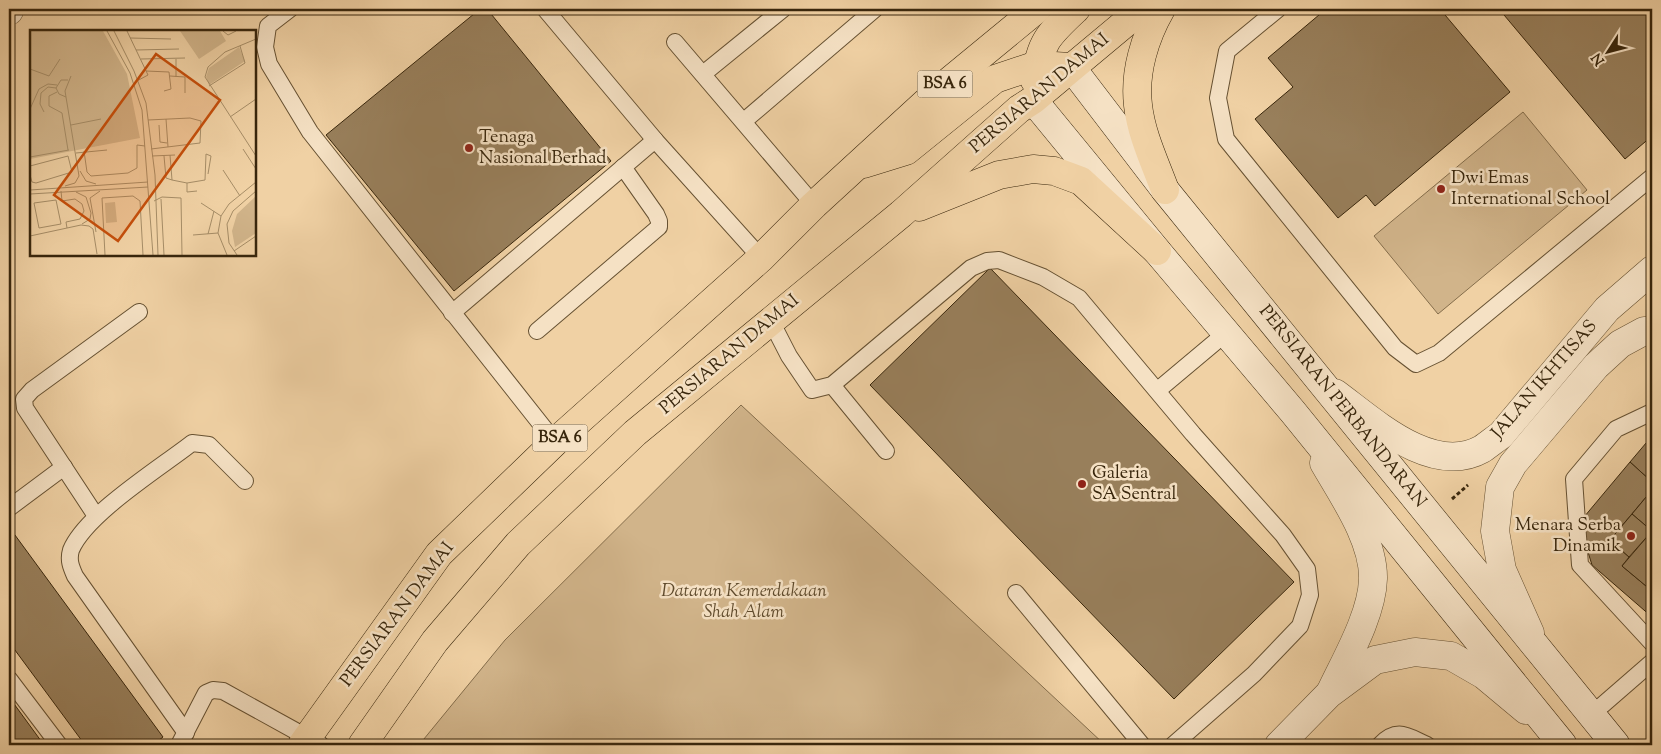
<svg xmlns="http://www.w3.org/2000/svg" width="1661" height="754" font-family="'Sorts Mill Goudy',serif">
  <style>
    .green { fill: #d1b48a; stroke: #846d4b }
    .building { fill: #987f5b; stroke: #38260c }
    .lines { fill: none; stroke-linecap: round; stroke-linejoin: round }
    .lane-casing { stroke: #665132; stroke-width: 18 }
    .street-casing { stroke: #665132; stroke-width: 29 }
    .secondary-casing { stroke: #38260c; stroke-width: 29 }
    .primary-casing { stroke: #38260c; stroke-width: 29 }
    .path { stroke: #38260c; stroke-width: 3; stroke-dasharray: 4 2.5; stroke-linecap: butt }
    .lane { stroke: #f5e1c4; stroke-width: 16 }
    .street { stroke: #f5e1c4; stroke-width: 28 }
    .secondary { stroke: #f5e1c4; stroke-width: 28 }
    .primary { stroke: #f0d1a4; stroke-width: 28 }
    .poi-dot { fill: #8f2418; stroke: #f5e1c4; stroke-width: 2 }
    .labels { text-anchor: middle; dominant-baseline: central; stroke-width: 5; stroke-linejoin: round; paint-order: stroke }
    .shield { fill: #f5e1c4; stroke: #715e43; stroke-width: 1 }
    .shield-label { font-size: 16px; font-weight: bold; fill: #38260c }
    .street-label { font-size: 18px; fill: #38260c; stroke: #f5e1c4 }
    .poi-label { font-size: 18px; fill: #38260c; stroke: #f5e1c4; text-anchor: start }
    .park-label { font-size: 18px; font-style: italic; fill: #5e4a2c; stroke: #f5e1c4 }
    .inset-road { fill: none; stroke: #a68d67; stroke-width: 1 }
    .view { fill: #c54f0c; fill-opacity: 0.15; stroke: #c54f0c; stroke-width: 2.5 }
    .inset-edge { fill: none; stroke: #38260c; stroke-width: 2.5 }
  </style>
  <rect width="100%" height="100%" fill="#f0d1a4"/>
  <filter id="stains"><feTurbulence type="fractalNoise" baseFrequency=".004" numOctaves="4"/><feColorMatrix values="0 0 0 0 .2 0 0 0 0 .09 0 0 0 0 .02 0 0 0 .5 -.17"/></filter>
  <radialGradient id="worn" r=".72"><stop offset=".6" stop-color="#630" stop-opacity="0"/><stop offset="1" stop-color="#630" stop-opacity=".3"/></radialGradient>
  <g class="green">
    <polygon points="1523,112 1587,190 1438,314 1374,236"/>
    <polygon points="741,405 1105,745 419,745 505,640"/>
  </g>
  <g class="building">
    <polygon points="480,9 487,9 611,161 454,291 326,135"/>
    <polygon points="1326,9 1440,9 1510,92 1375,206 1366,195 1338,218 1255,119 1293,87 1268,58"/>
    <polygon points="1499,9 1652,9 1652,136 1625,159"/>
    <polygon points="990,268 1294,582 1174,699 870,385"/>
    <polygon points="1652,436 1652,482 1630,462"/>
    <polygon points="1630,462 1652,482 1652,490 1610,540 1629,557 1622,566 1652,591 1652,617 1592,565 1579,523"/>
    <polygon points="1652,490 1652,591 1622,566 1652,531 1632,514"/>
    <polygon points="1632,514 1652,531 1629,557 1610,540"/>
    <polygon points="12,531 163,737 153,745 85,745 9,642 9,533"/>
    <polygon points="9,697 44,745 9,745"/>
  </g>
  <g class="lines">
    <defs>
      <g id="lane">
        <polyline points="290,9 268,26 265,47 269,64 310,132 555,442"/>
        <polyline points="545,9 655,140 761,258"/>
        <polyline points="1278,9 1227,51 1218,98 1226,139 1395,348 1416,364 1439,353 1652,177"/>
        <polyline points="675,42 814,205"/>
        <polyline points="703,74 783,9"/>
        <polyline points="744,121 875,9"/>
        <polyline points="452,313 655,140"/>
        <polyline points="771,321 789,356 812,390 832,385 971,268 987,261 999,260 1043,277 1079,298 1193,434 1283,535 1307,569 1310,595 1300,626 1254,674 1173,745"/>
        <polyline points="537,331 659,227 659,221 656,214 623,167"/>
        <polyline points="832,385 886,451"/>
        <polyline points="1158,390 1226,333"/>
        <polyline points="1652,412 1616,429 1574,479 1580,565 1652,643"/>
        <polyline points="9,508 64,467"/>
        <polyline points="96,516 25,408 24,399 32,390 139,312"/>
        <polyline points="1016,593 1142,745"/>
        <polyline points="9,679 59,745"/>
        <polyline points="1591,715 1652,662"/>
        <path d="M186,733L75,576C71,567 68,560 71,550C86,514 160,468 192,443L209,445L245,481"/>
        <polyline points="179,745 206,693 213,690 223,691 321,745"/>
        <path d="M1380,745C1397,727 1407,736 1427,745"/>
      </g>
      <g id="street">
        <polyline points="9,11 10,9"/>
        <path d="M1335,393C1372,420 1432,477 1482,449C1488,445 1494,440 1501,435L1607,309L1652,270"/>
        <path d="M1324,463C1343,496 1374,540 1373,579C1372,615 1346,659 1331,691"/>
        <polyline points="1530,633 1502,570 1495,531 1500,487 1513,464 1596,366 1620,344 1644,331 1652,332"/>
        <polyline points="1279,745 1329,694 1375,660 1415,652 1451,656 1484,675 1526,710"/>
      </g>
      <g id="secondary">
        <polyline points="1071,67 1165,190 1616,745"/>
        <polyline points="1033,100 1157,251 1293,412 1563,745"/>
      </g>
      <g id="primary">
        <path d="M1161,9C1145,37 1134,72 1138,105C1141,134 1155,163 1165,190"/>
        <path d="M1035,81C1040,42 1048,35 1076,9"/>
        <polyline points="864,164 906,151 995,79 1037,65 1071,67"/>
        <polyline points="919,207 999,175 1033,169 1054,171 1081,181 1157,251"/>
        <polyline points="302,745 439,554 555,442 761,258 814,205 947,83 1037,9"/>
        <polyline points="362,745 435,641 518,544 635,433 901,214 1019,109 1033,100 1142,9"/>
      </g>
    </defs>
    <use href="#lane" class="lane-casing"/>
    <use href="#street" class="street-casing"/>
    <use href="#secondary" class="secondary-casing"/>
    <use href="#primary" class="primary-casing"/>
    <polyline class="path" points="1452,499 1468,485"/>
    <use href="#lane" class="lane"/>
    <use href="#street" class="street"/>
    <use href="#secondary" class="secondary"/>
    <use href="#primary" class="primary"/>
  </g>
  <g class="poi-dot">
    <circle cx="469" cy="148" r="5"/>
    <circle cx="1441" cy="189" r="5"/>
    <circle cx="1082" cy="484" r="5"/>
    <circle cx="1631" cy="536" r="5"/>
  </g>
  <g class="labels">
    <g class="shield">
      <rect x="917.5" y="70.5" width="55" height="27" rx="4"/>
      <rect x="532.5" y="424.5" width="55" height="27" rx="4"/>
    </g>
    <g class="shield-label">
      <text x="945" y="84">BSA 6</text>
      <text x="560" y="438">BSA 6</text>
    </g>
    <g class="street-label">
      <text transform="translate(1040 94) rotate(-40)">PERSIARAN DAMAI</text>
      <text transform="translate(730 355) rotate(-40)">PERSIARAN DAMAI</text>
      <text transform="translate(1545 380) rotate(-49)">JALAN IKHTISAS</text>
      <text transform="translate(1342 407) rotate(51)">PERSIARAN PERBANDARAN</text>
      <text transform="translate(398 615) rotate(-53)">PERSIARAN DAMAI</text>
    </g>
    <g class="poi-label">
      <text x="479" y="138">Tenaga<tspan x="479" dy="21">Nasional Berhad</tspan></text>
      <text x="1451" y="179">Dwi Emas<tspan x="1451" dy="21">International School</tspan></text>
      <text x="1092" y="474">Galeria<tspan x="1092" dy="21">SA Sentral</tspan></text>
      <text x="1621" y="526" text-anchor="end">Menara Serba<tspan x="1621" dy="21">Dinamik</tspan></text>
    </g>
    <g class="park-label">
      <text x="744" y="592">Dataran Kemerdakaan<tspan x="744" dy="21">Shah Alam</tspan></text>
    </g>
  </g>
  <g transform="translate(30 30)">
    <rect width="226" height="226" fill="#f0d1a4"/>
    <path d="M0,1H73L97,44L110,108L0,129ZM150,1H190L196,11L169,29ZM209,17L215,31L179,55L176,47L179,38ZM226,166V203L205,217L202,201L207,184ZM85,172L87,192L76,193L75,173Z" fill="#d1b48a"/>
    <path class="inset-road" d="M77,1L100,43L112,80L123,225M84,1L104,41L116,73L125,145L128,225M97,1L118,45L105,52M193,1L198,5L206,1M100,8L141,9M226,9L195,22L178,37L175,47L226,126M106,20L149,19M111,29L155,28M146,29V47M0,39L19,46L30,29M116,41L139,42L141,59L134,61M140,46L155,47V63M179,56L215,33L210,16M27,62L19,66V76L32,83L38,120M36,67L29,64L26,58L31,50H38M0,79L9,59L18,54L27,55M14,82L10,74L11,63L18,57L26,58M200,87L226,69M136,89L138,117M118,90L160,88L171,91L170,113L121,119M41,95L71,89M129,95L130,112L137,113M213,119L226,139M54,121L57,142L61,146L98,143L107,138V115L115,116M46,123L77,120M176,124L181,126L178,144M140,125L142,150L157,153L175,150L176,124M122,126L145,125M134,126L136,148L142,150M0,127L39,120M0,136L38,126L42,142L6,153L2,152L0,145M193,140L210,166M50,141L56,151L66,154M157,153V162L167,161M35,156L45,153L49,146L35,61L41,46M0,160L118,152M31,161L32,171L45,169L52,174L54,181L50,189L36,192L37,198M46,162L56,167L61,183L60,189L52,194M0,164L118,157M131,169L134,225M26,170L31,194L9,198L4,173ZM124,171L132,167L151,168L152,225M171,173L191,186M66,202L60,168L70,161M178,204L184,181M163,205L188,203M0,206L51,195L59,196L63,199L67,224M204,221L226,206M75,225L72,168L103,166L110,171L113,225M197,225L188,203L191,186L199,174L226,152M207,225L199,213L197,194L203,181L226,161"/>
    <path class="view" d="M126,24L190,70L88,211L24,165Z"/>
    <rect width="226" height="226" class="inset-edge"/>
  </g>
  <rect width="1661" height="754" fill="none" stroke="#f0d1a4" stroke-width="30"/>
  <rect x="10" y="10" width="1641" height="734" fill="none" stroke="#38260c" stroke-width="2.5"/>
  <rect x="15" y="15" width="1631" height="724" fill="none" stroke="#38260c"/>
  <g transform="translate(1608 52) rotate(234)" stroke="#f5e1c4" stroke-width="4" paint-order="stroke">
  <path d="M0-4L9 19L0 12L-9 19Z" fill="#38260c"/>
  <text y="-8" font-size="14" font-weight="bold" text-anchor="middle" fill="#38260c">N</text>
  </g>
  <rect width="100%" height="100%" filter="url(#stains)"/>
  <rect width="100%" height="100%" fill="url(#worn)"/>
</svg>
